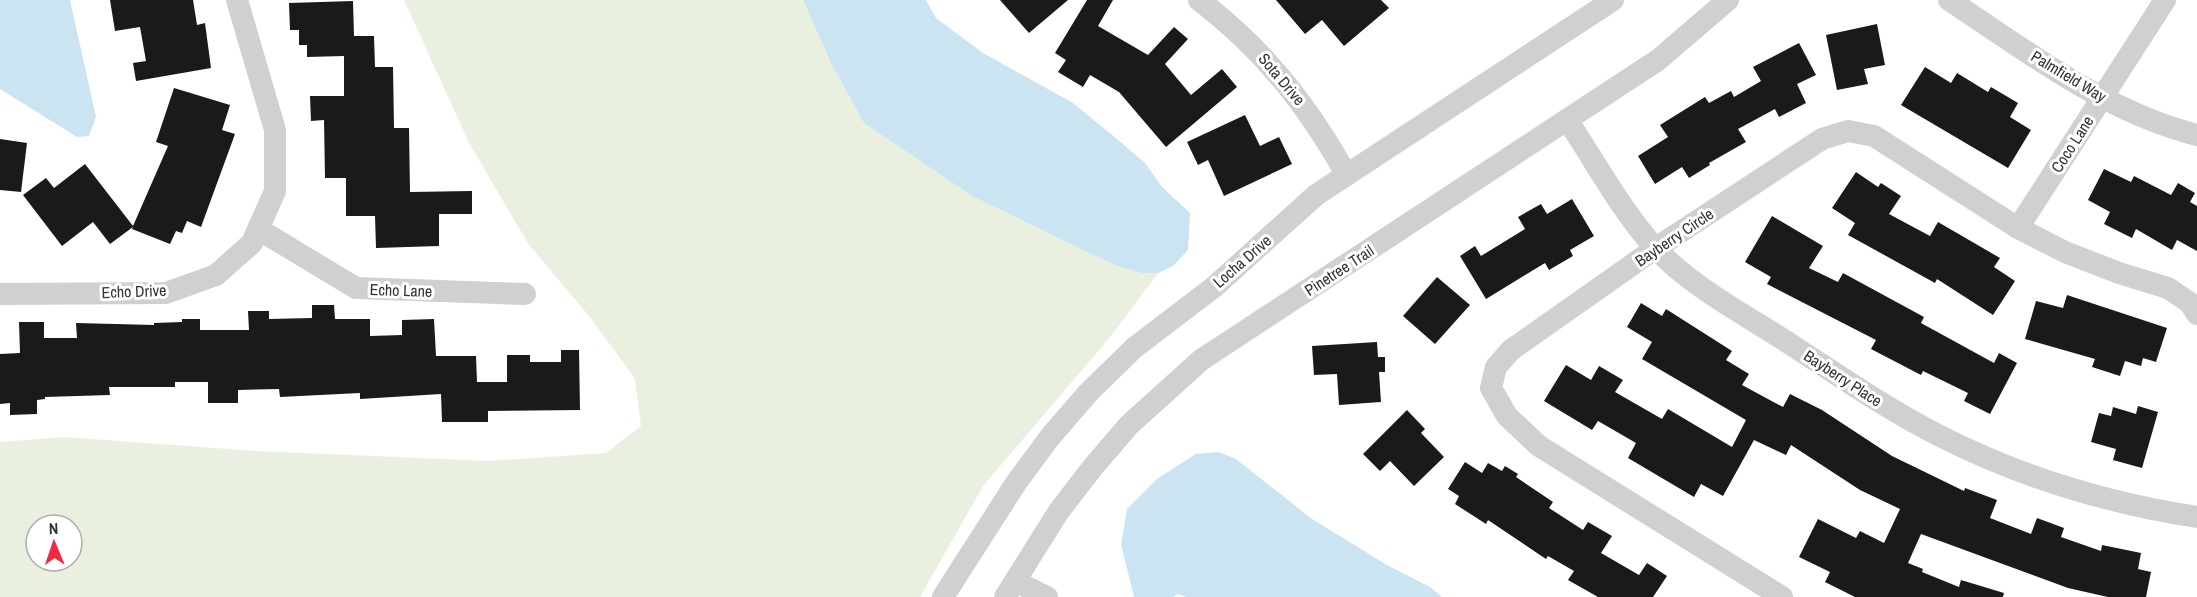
<svg xmlns="http://www.w3.org/2000/svg" width="2197" height="597" font-family="'Archivo Narrow',sans-serif">
  <style>
    .green { fill: #e9f0e0; fill-rule: evenodd }
    .water { fill: #cbe4f1 }
    .building { fill: #1a1a1a }
    .lines { fill: none; stroke-linecap: round; stroke-linejoin: round }
    .minor { stroke: #d0d0d0; stroke-width: 22 }
    .labels { text-anchor: middle; dominant-baseline: central; stroke-width: 6; stroke-linejoin: round; paint-order: stroke }
    .street-label { font-size: 16px; fill: #333; stroke: #fff }
  </style>
  <rect width="100%" height="100%" fill="#fff"/>
  <path class="green" d="M404,0H803L830,61L974,197L1114,265L1142,273H1158L1111,336L983,486L920,597H0V442L64,437L256,451L489,461L606,453L641,426L635,379L590,317L529,245L469,143ZM36,525H72V561H36Z"/>
  <g class="water">
    <polygon points="0,0 70,0 96,117 89,136 77,137 0,89"/>
    <polygon points="803,0 926,0 936,18 983,53 1073,103 1117,139 1145,163 1162,187 1190,213 1188,250 1173,266 1158,273 1142,273 1114,265 974,197 864,123 830,61"/>
    <polygon points="1219,452 1236,459 1312,519 1387,565 1430,587 1442,597 1186,597 1178,594 1173,597 1134,597 1121,545 1127,509 1157,479 1196,454"/>
  </g>
  <g class="building">
    <polygon points="110,0 193,0 197,25 205,23 211,68 136,81 133,63 146,61 140,27 115,31"/>
    <polygon points="1000,0 1068,0 1029,33"/>
    <polygon points="1087,0 1113,0 1098,26 1148,55 1174,27 1188,39 1165,64 1191,95 1222,69 1237,87 1166,147 1119,92 1090,75 1083,87 1058,72 1066,60 1055,53"/>
    <polygon points="1276,0 1381,0 1389,8 1344,46 1322,20 1305,34"/>
    <polygon points="353,1 354,36 374,36 375,67 393,67 394,128 409,128 410,192 472,191 472,214 439,214 439,246 376,248 375,216 346,216 346,178 325,178 324,120 311,121 310,96 344,96 344,56 307,57 307,45 299,45 299,30 290,30 289,3"/>
    <polygon points="1877,24 1885,65 1864,69 1868,84 1837,90 1826,35"/>
    <polygon points="1799,43 1816,75 1797,84 1806,103 1779,117 1775,109 1738,129 1746,142 1709,163 1710,165 1689,178 1682,167 1655,184 1638,156 1668,137 1660,125 1705,97 1709,103 1731,91 1734,97 1761,81 1753,67"/>
    <polygon points="1925,67 1951,83 1957,73 1988,92 1991,87 2018,103 2010,117 2031,130 2008,168 1901,105"/>
    <polygon points="174,88 230,105 222,130 235,134 201,227 187,221 182,233 176,231 170,244 132,229 133,227 110,244 93,222 62,246 23,195 46,178 54,188 85,164 133,226 168,146 156,142"/>
    <polygon points="1245,115 1260,146 1279,137 1292,164 1224,196 1208,160 1198,165 1187,142"/>
    <polygon points="0,139 27,143 21,192 0,190"/>
    <polygon points="2104,169 2131,182 2134,176 2171,195 2178,183 2195,193 2190,202 2197,206 2197,251 2177,240 2172,250 2136,229 2132,238 2104,224 2110,212 2088,200"/>
    <polygon points="1856,172 1878,187 1881,183 1901,196 1889,214 1930,236 1938,222 2000,258 1994,267 2015,281 1993,315 1937,279 1935,283 1848,235 1855,223 1832,208"/>
    <polygon points="1572,199 1594,236 1570,250 1573,256 1549,270 1545,263 1486,299 1460,256 1475,246 1481,256 1525,229 1518,217 1541,204 1547,214"/>
    <polygon points="1772,216 1823,246 1809,268 1838,282 1843,273 1924,317 1921,323 1994,363 1999,353 2017,363 1990,414 1964,401 1968,393 1923,371 1921,375 1871,349 1876,340 1767,284 1771,277 1745,262"/>
    <polygon points="1437,277 1470,305 1435,344 1403,316"/>
    <polygon points="2067,295 2167,328 2156,362 2143,358 2141,366 2125,361 2120,376 2092,367 2095,359 2025,339 2036,301 2063,308"/>
    <polygon points="1641,303 1662,316 1666,309 1732,351 1726,360 1749,374 1742,385 1783,407 1790,394 1822,410 1892,456 1964,491 1965,488 1997,500 1990,518 2031,534 2037,518 2064,528 2061,537 2101,551 2102,545 2141,553 2138,569 2151,572 2146,597 2108,597 2068,588 1921,534 1908,563 1923,569 1922,572 1959,587 1961,580 2004,593 2003,597 1855,597 1825,582 1830,572 1799,557 1818,519 1856,538 1860,531 1884,543 1900,509 1860,490 1791,445 1786,455 1754,440 1723,496 1701,484 1694,497 1628,458 1636,443 1598,421 1592,430 1544,401 1566,365 1591,380 1599,366 1623,380 1615,392 1662,419 1668,409 1732,447 1746,420 1642,359 1652,342 1627,327"/>
    <polygon points="312,305 334,305 335,319 370,319 370,336 402,335 402,320 434,319 436,356 476,356 477,382 507,382 507,355 530,355 530,362 561,362 561,350 579,350 580,410 488,411 488,422 442,422 441,394 360,399 360,393 280,397 279,389 238,390 238,403 208,403 208,382 175,382 175,387 109,387 110,395 45,397 45,399 37,400 37,414 10,415 10,403 0,404 0,354 20,353 19,322 44,322 44,338 77,338 76,323 154,325 154,323 182,322 182,319 200,319 200,330 249,330 248,311 269,311 269,319 312,318"/>
    <polygon points="1377,342 1378,357 1385,357 1385,372 1379,372 1381,402 1339,405 1337,374 1314,375 1312,346"/>
    <polygon points="2138,406 2158,412 2142,468 2113,460 2116,449 2091,442 2099,413 2111,416 2113,407 2136,414"/>
    <polygon points="1407,410 1425,429 1421,433 1444,457 1414,486 1390,461 1380,471 1363,454"/>
    <polygon points="1465,462 1482,473 1488,463 1502,471 1505,466 1518,474 1516,477 1553,502 1549,508 1583,530 1588,522 1612,536 1601,553 1639,575 1647,563 1667,576 1653,597 1598,597 1568,580 1574,571 1548,556 1546,559 1488,520 1486,524 1455,504 1459,496 1448,489"/>
  </g>
  <g class="lines">
    <g class="minor">
      <path d="M1199,0C1263,49 1306,103 1346,174"/>
      <path d="M1949,0C2027,51 2105,112 2197,135"/>
      <path d="M1568,121C1596,163 1621,210 1655,248C1691,286 1740,312 1784,340C1835,373 1885,408 1938,435C2020,477 2107,503 2197,517"/>
      <polyline points="2018,228 2165,0"/>
      <polyline points="258,229 356,288 525,294"/>
      <polyline points="0,294 166,293 216,275 252,243 275,191 275,130 237,0"/>
      <polyline points="1015,581 1047,597"/>
      <polyline points="943,597 1016,483 1050,437 1088,393 1134,348 1214,287 1316,195 1613,0"/>
      <polyline points="1005,597 1059,511 1093,467 1129,425 1201,360 1658,60 1728,0"/>
      <polyline points="1782,597 1539,446 1507,416 1491,388 1496,367 1511,350 1656,248 1822,139 1848,131 1874,136 2018,228 2065,252 2119,273 2168,288 2190,303 2197,314"/>
    </g>
  </g>
  <g class="labels">
    <g class="street-label">
      <text transform="translate(2069 76) rotate(31)">Palmfield Way</text>
      <text transform="translate(1282 79) rotate(50)">Sota Drive</text>
      <text transform="translate(2072 144) rotate(-57)">Coco Lane</text>
      <text transform="translate(1674 237) rotate(-34)">Bayberry Circle</text>
      <text transform="translate(1242 261) rotate(-41)">Locha Drive</text>
      <text transform="translate(1339 270) rotate(-33)">Pinetree Trail</text>
      <text transform="translate(401 290) rotate(2)">Echo Lane</text>
      <text transform="translate(134 291) rotate(-2)">Echo Drive</text>
      <text transform="translate(1843 378) rotate(33)">Bayberry Place</text>
    </g>
  </g>
  <g transform="translate(54 543) rotate(358)"><circle r="28" fill="#ffffff" stroke="#adadad" stroke-width="1.5"/>
  <path d="M0-4.5L10 22L0 15L-10 22Z" fill="#f7273e"/>
  <text y="-9" font-size="16" font-weight="bold" text-anchor="middle" fill="#333333">N</text>
  </g>
</svg>
